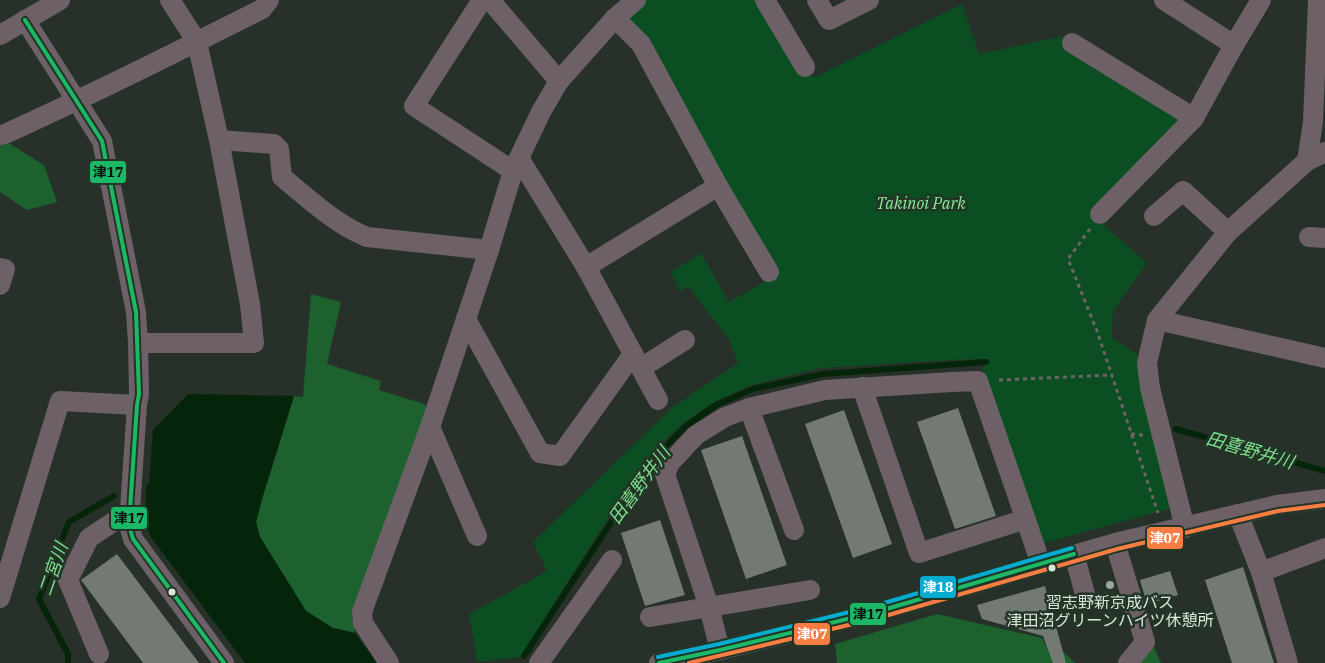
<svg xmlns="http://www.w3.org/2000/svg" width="1325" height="663" font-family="'IBM Plex Serif','Noto Sans JP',serif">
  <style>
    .green { fill: #0b4e21 }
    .forest { fill: #1d612f }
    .water { fill: #04250a }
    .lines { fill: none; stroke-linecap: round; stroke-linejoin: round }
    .stream { stroke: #04250a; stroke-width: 6 }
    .building { fill: #727a73 }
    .path { stroke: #6b6568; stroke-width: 3; stroke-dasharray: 4 4; stroke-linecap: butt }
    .minor { stroke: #6d6067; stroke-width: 20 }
    .bus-1-casing { stroke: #233526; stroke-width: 8 }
    .bus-2-casing { stroke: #233526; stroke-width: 8 }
    .bus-3-casing { stroke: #233526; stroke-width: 8 }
    .bus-1 { stroke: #1ab867; stroke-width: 4 }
    .bus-2 { stroke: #f77d43; stroke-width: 4 }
    .bus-3 { stroke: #06acd0; stroke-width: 4 }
    .bus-dot { fill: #dae5db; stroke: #233526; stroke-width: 2 }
    .poi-dot { fill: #9ba69d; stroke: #233526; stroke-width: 2 }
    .labels { text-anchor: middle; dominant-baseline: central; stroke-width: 5; stroke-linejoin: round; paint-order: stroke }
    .park-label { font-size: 16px; font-style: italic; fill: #8aec9b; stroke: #233526 }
    .poi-label { font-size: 16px; fill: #dae5db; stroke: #233526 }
    .water-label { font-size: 18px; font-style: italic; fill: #7cde8e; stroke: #233526 }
    .line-badge { stroke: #233526; stroke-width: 2 }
    .badge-label { font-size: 14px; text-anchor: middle; font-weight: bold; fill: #fff }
    .pale-badge-label { font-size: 14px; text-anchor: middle; font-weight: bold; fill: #111 }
  </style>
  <rect width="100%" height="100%" fill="#273129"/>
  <polygon class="green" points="641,0 766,0 813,78 962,4 979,54 1068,35 1061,46 1184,119 1092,215 1147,263 1113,311 1112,338 1138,355 1144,390 1172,508 1044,543 982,370 986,362 984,359 951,360 820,368 752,385 714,402 682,424 653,452 627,488 520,657 477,662 469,614 547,571 533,542 673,407 738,363 728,338 688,286 680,292 671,272 701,253 729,302 775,276 624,11"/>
  <g class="forest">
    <polygon points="0,144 10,144 44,165 57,202 27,210 0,192"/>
    <polygon points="311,294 341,302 327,364 381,381 379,390 424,404 428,410 352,617 355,633 333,628 306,611 260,537 256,522 262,499 294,396 303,397"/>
    <polygon points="937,614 1042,638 1045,645 1058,641 1063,651 1075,663 837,663 835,644"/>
    <polygon points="1153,645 1161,663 1137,663"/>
  </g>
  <path class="water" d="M188,394L294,396L262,499L256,522L260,537L306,611L333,628L355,633L377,663H245L150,536C146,519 145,503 146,485H149L153,430Z"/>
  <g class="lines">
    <g class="stream">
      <polyline points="1176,429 1325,471"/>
      <polyline points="524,656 632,490 656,456 686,426 716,405 753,389 823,374 986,362"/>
      <polyline points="68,663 68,654 39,599 69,522 114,496"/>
    </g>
  </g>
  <g class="building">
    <polygon points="958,408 996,516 955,529 917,422"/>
    <polygon points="844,410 892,544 853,558 805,424"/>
    <polygon points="742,436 787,565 746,579 701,450"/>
    <polygon points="660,520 685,595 645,606 621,533"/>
    <polygon points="117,554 199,663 143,663 81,580"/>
    <polygon points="1243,567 1274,663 1232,663 1205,580"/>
    <polygon points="1170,571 1178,595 1147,604 1140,580"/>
    <polygon points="1045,586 1066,663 1053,663 1043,636 982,619 977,605"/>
  </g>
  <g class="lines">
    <g class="path">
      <polyline points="1090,229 1068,259 1097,331 1158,513"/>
      <polyline points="999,380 1111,375"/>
      <polyline points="1131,434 1143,435"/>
    </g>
    <g class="minor">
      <polyline points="482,0 414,106 513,171"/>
      <polyline points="490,0 559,81"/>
      <polyline points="765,0 805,67"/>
      <polyline points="817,0 829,20 869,0"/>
      <polyline points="1164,0 1234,45"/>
      <polyline points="615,18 641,44 718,186 769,272"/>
      <polyline points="25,20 102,141 136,312 138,343 139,394 137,405 129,525 133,539 224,663"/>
      <polyline points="0,35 60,0"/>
      <polyline points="1072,43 1194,118"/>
      <path d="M0,135L5,134C91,95 177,52 262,9L269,0"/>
      <path d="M219,140L274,144L279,149L282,177C309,199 335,224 367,237L489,250"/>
      <polyline points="519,158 586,267 658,400"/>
      <polyline points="1307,161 1313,122 1318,0"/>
      <polyline points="1100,214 1194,118 1234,45 1261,0"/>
      <polyline points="1154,216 1183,191 1228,232"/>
      <polyline points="1309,237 1325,238"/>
      <polyline points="586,267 718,186"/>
      <polyline points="0,268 5,269 0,285"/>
      <polyline points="466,319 540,453 560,456 633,354"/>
      <polyline points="1157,320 1325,358"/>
      <polyline points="138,343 254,343 250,304 219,140 197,42 170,0"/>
      <polyline points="641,368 685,340"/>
      <polyline points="862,387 919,553 1026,519"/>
      <polyline points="749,408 794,530"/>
      <polyline points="430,427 477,536"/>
      <polyline points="1238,514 1261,572 1288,663"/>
      <polyline points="1185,528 1150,388 1147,363 1157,320 1228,232 1307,161 1325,152"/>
      <polyline points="1115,543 1145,642 1128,663"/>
      <polyline points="1074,554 1085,594"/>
      <polyline points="1261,572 1325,548"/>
      <polyline points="0,598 60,401 137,405"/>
      <polyline points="650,617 810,590"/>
      <polyline points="720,650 709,607 665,474 670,463 696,435 725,417 749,408 825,390 952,382 978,381 1041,564"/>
      <polyline points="99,654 68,580 89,538 130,511"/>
      <polyline points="389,663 363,623 362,612 430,427 489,250 513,171 519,158 542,110 559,81 615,18 636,0"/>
      <polyline points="539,663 612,560"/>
      <polyline points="659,663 720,650 876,612 1115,543 1277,505 1325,499"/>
    </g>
    <defs>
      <g id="bus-1">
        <polyline points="25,20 102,141 136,312 139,394 137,405 129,525 133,539 224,663"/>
        <polyline points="659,663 720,650 876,612 1074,554"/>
      </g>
      <polyline id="bus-2" points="689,663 878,618 1117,549 1278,511 1325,505"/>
      <polyline id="bus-3" points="658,657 719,644 874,606 1072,548"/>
    </defs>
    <use href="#bus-1" class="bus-1-casing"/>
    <use href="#bus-2" class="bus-2-casing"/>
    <use href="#bus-3" class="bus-3-casing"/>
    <use href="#bus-1" class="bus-1"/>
    <use href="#bus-2" class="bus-2"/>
    <use href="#bus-3" class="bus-3"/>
  </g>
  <g class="bus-dot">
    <circle cx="1052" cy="568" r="4.5"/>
    <circle cx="172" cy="592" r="4.5"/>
  </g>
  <circle class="poi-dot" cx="1110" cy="585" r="5"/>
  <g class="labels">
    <g class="park-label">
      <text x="921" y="203">Takinoi Park</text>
    </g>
    <g class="poi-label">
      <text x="1110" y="602">習志野新京成バス<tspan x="1110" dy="18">津田沼グリーンハイツ休憩所</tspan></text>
    </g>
    <g class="water-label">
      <text transform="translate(1250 450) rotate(16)">田喜野井川</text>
      <text transform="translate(639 485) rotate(-54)">田喜野井川</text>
      <text transform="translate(53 569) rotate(-71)">二宮川</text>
    </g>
  </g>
  <g class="line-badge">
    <rect x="89" y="160" width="38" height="24" rx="5" fill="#1ab867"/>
    <rect x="110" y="506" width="38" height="24" rx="5" fill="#1ab867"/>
    <rect x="1146" y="526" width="38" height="24" rx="5" fill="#f77d43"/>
    <rect x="919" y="575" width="38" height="24" rx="5" fill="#06acd0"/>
    <rect x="849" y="602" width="38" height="24" rx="5" fill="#1ab867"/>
    <rect x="793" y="622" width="38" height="24" rx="5" fill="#f77d43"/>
  </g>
  <g class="badge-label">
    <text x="1165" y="543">津07</text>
    <text x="938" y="592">津18</text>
    <text x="812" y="639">津07</text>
  </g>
  <g class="pale-badge-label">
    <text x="108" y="177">津17</text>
    <text x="129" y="523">津17</text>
    <text x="868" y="619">津17</text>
  </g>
</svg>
